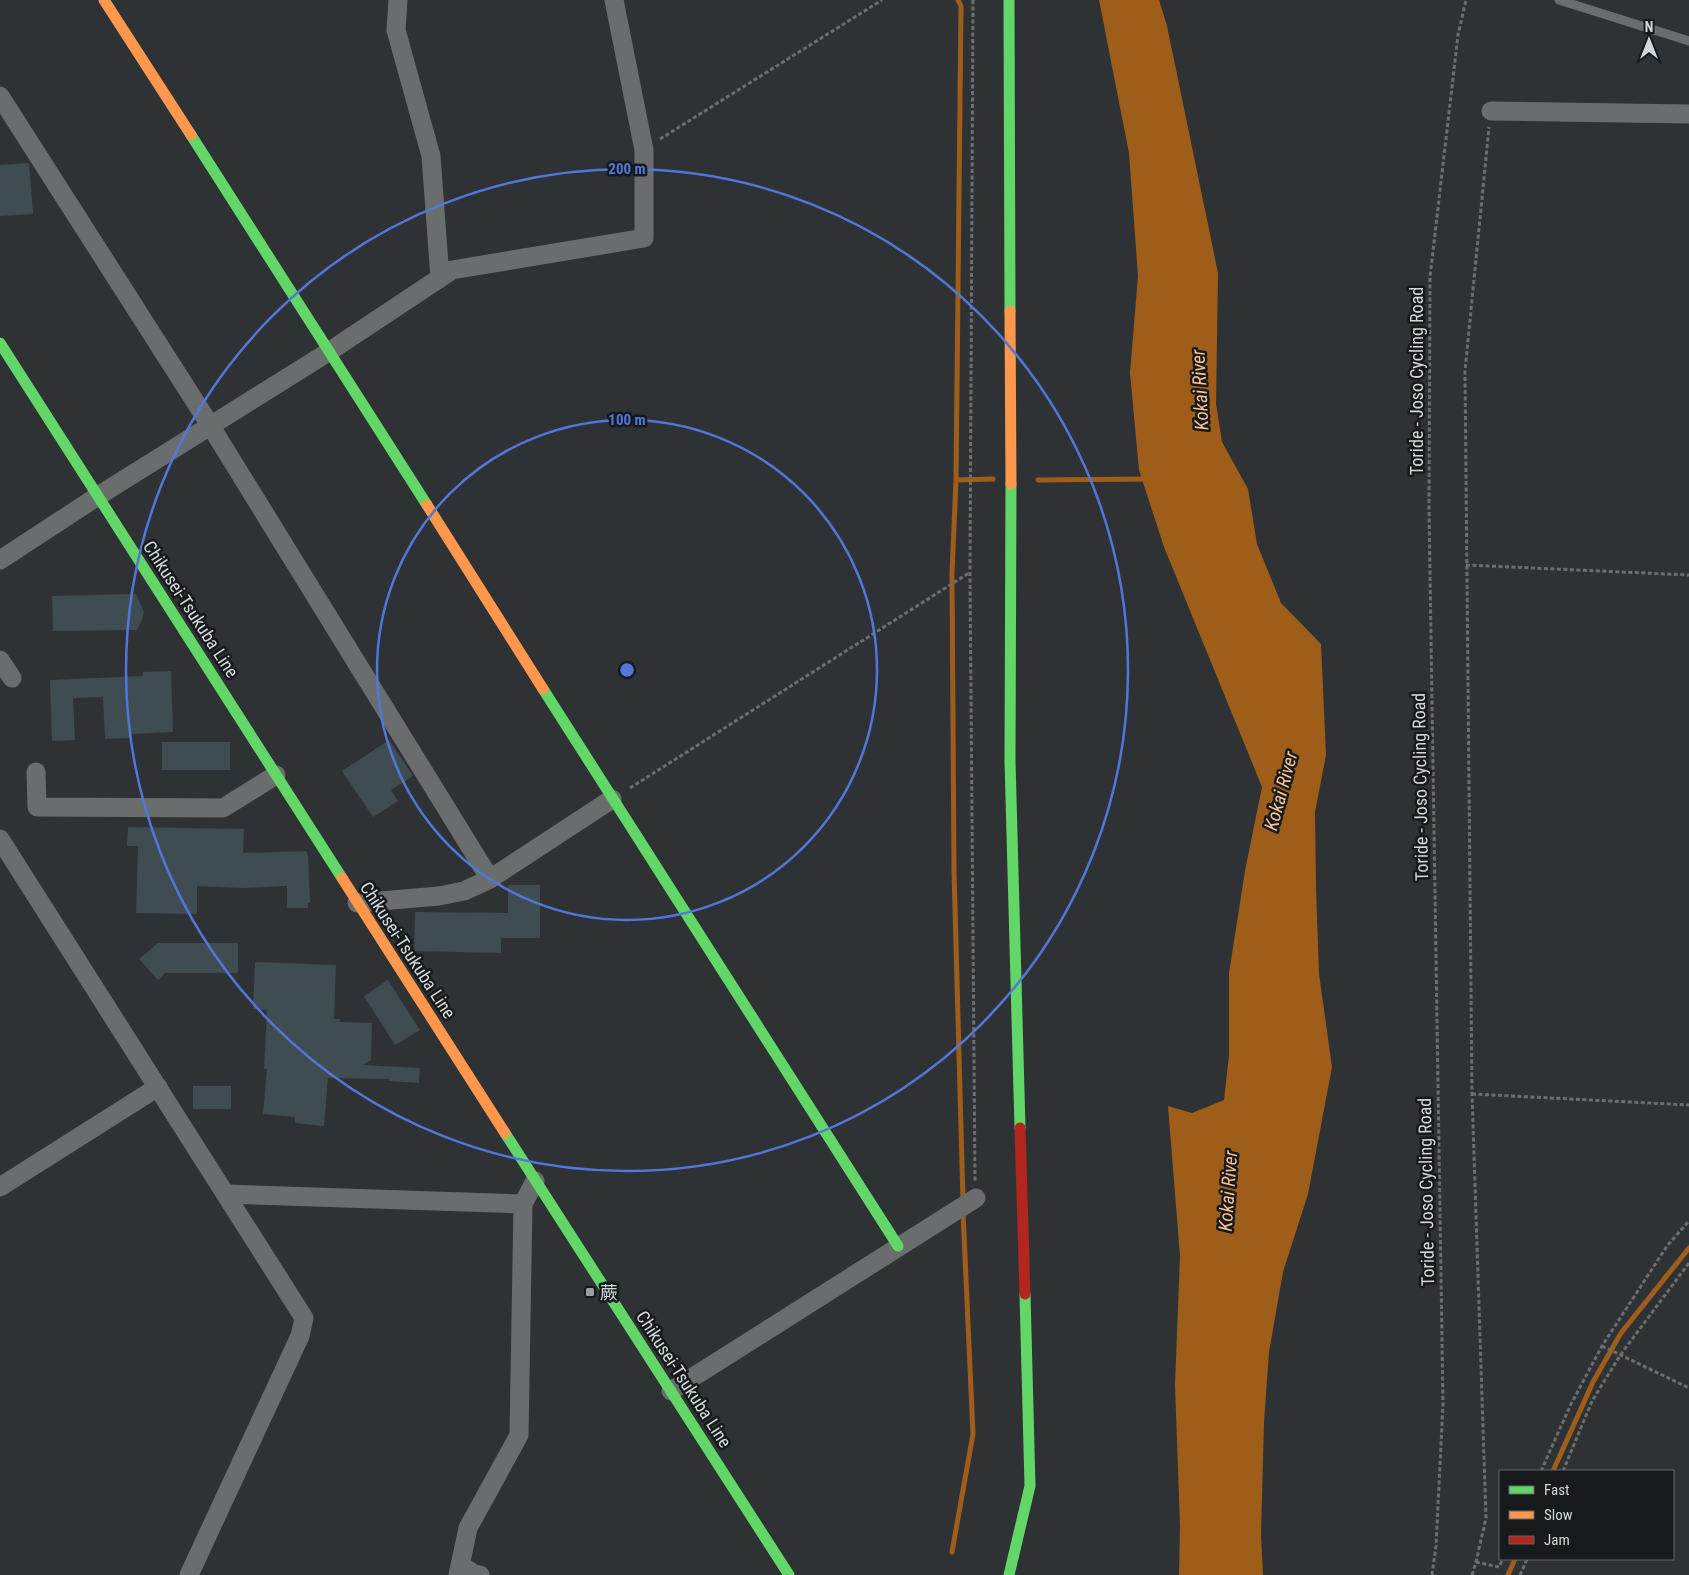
<svg xmlns="http://www.w3.org/2000/svg" width="1689" height="1575" font-family="'Roboto Condensed','Noto Sans JP',sans-serif">
  <style>
    .water { fill: #9e5e1a }
    .lines { fill: none; stroke-linecap: round; stroke-linejoin: round }
    .stream { stroke: #9e5e1a; stroke-width: 5 }
    .building { fill: #3f4c52 }
    .path { stroke: #6c6e70; stroke-width: 3; stroke-dasharray: 4 2.5; stroke-linecap: butt }
    .lane { stroke: #6a6d6e; stroke-width: 9 }
    .street { stroke: #6a6d6e; stroke-width: 19 }
    .fast { stroke: #63d668; stroke-width: 11 }
    .slow { stroke: #ff974d; stroke-width: 11 }
    .jam { stroke: #b3261e; stroke-width: 11 }
    .ring { fill: none; stroke: #5377d9; stroke-width: 2.5 }
    .poi-dot { fill: #999ea1; stroke: #161a1c; stroke-width: 2 }
    .labels { text-anchor: middle; dominant-baseline: central; stroke-width: 5; stroke-linejoin: round; paint-order: stroke }
    .street-label { font-size: 18px; fill: #d2d8db; stroke: #161a1c }
    .poi-label { font-size: 18px; fill: #d2d8db; stroke: #161a1c; text-anchor: start }
    .water-label { font-size: 19px; font-style: italic; fill: #fdc292; stroke: #161a1c }
    .centre { fill: #5377d9; stroke: #161a1c; stroke-width: 2.5 }
    .ring-label { font-size: 15px; text-anchor: middle; font-weight: bold; fill: #5377d9; stroke: #161a1c; stroke-width: 5; stroke-linejoin: round; paint-order: stroke }
  </style>
  <rect width="100%" height="100%" fill="#2e3234"/>
  <polygon class="water" points="1099,0 1159,0 1167,26 1218,273 1216,404 1222,442 1248,489 1257,544 1281,603 1321,644 1326,755 1315,812 1316,888 1319,974 1332,1067 1308,1194 1283,1272 1269,1352 1264,1422 1261,1534 1263,1575 1179,1575 1180,1526 1175,1385 1180,1256 1168,1106 1192,1113 1224,1100 1229,1055 1229,973 1245,871 1262,787 1164,547 1139,470 1130,373 1138,276 1129,153"/>
  <g class="lines">
    <g class="stream">
      <polyline points="958,0 961,6 956,480 952,573 954,871 963,1201"/>
      <polyline points="956,480 993,479"/>
      <polyline points="1038,480 1148,479"/>
      <polyline points="1553,1471 1593,1382 1621,1333 1689,1248"/>
      <polyline points="952,1552 973,1434 963,1212"/>
      <polyline points="1508,1575 1515,1559"/>
    </g>
  </g>
  <g class="building">
    <polygon points="29,163 33,214 0,216 0,165"/>
    <polygon points="136,594 144,612 141,622 137,630 53,631 52,596"/>
    <polygon points="171,671 173,732 130,734 130,738 105,739 103,697 73,698 75,740 52,741 50,680 143,676 143,672"/>
    <polygon points="389,740 413,776 391,790 398,801 373,817 342,771"/>
    <rect x="162" y="742" width="68" height="28"/>
    <polygon points="128,827 244,829 243,853 306,851 308,855 310,903 308,903 308,908 287,908 287,886 242,888 197,886 197,914 136,913 138,846 127,846"/>
    <polygon points="508,885 540,885 540,938 501,938 501,953 414,951 415,912 508,913"/>
    <polygon points="158,943 238,943 238,973 165,973 158,980 139,959"/>
    <polygon points="255,962 336,965 334,1019 340,1019 340,1022 372,1023 371,1060 363,1065 420,1068 419,1083 389,1081 389,1079 328,1078 324,1126 295,1123 295,1117 263,1114 267,1069 264,1069 267,1010 253,1009"/>
    <polygon points="388,980 420,1030 395,1045 364,996"/>
    <rect x="193" y="1086" width="38" height="23"/>
  </g>
  <g class="lines">
    <g class="path">
      <polyline points="973,0 970,573 975,1182"/>
      <polyline points="660,139 882,0"/>
      <polyline points="1466,565 1689,575"/>
      <polyline points="630,788 969,573"/>
      <polyline points="1472,1094 1689,1105"/>
      <polyline points="1602,1346 1689,1388"/>
      <polyline points="1541,1471 1571,1404 1602,1346 1667,1246 1689,1221"/>
      <polyline points="1563,1471 1592,1401 1621,1354 1689,1263"/>
      <polyline points="1476,1562 1499,1567 1503,1559"/>
      <polyline points="1432,1575 1436,1546 1443,1404 1429,510 1430,277 1458,35 1466,0"/>
      <polyline points="1472,1575 1476,1562 1486,1518 1472,1094 1465,371 1489,127"/>
      <polyline points="1520,1575 1527,1559"/>
    </g>
    <polyline class="lane" points="1559,0 1689,41"/>
    <g class="street">
      <polyline points="398,0 396,30 431,156 440,278"/>
      <polyline points="0,96 210,425 490,879"/>
      <polyline points="1491,111 1689,114"/>
      <polyline points="0,560 98,496 330,351 452,270 644,238 644,150 614,0"/>
      <polyline points="0,660 12,678"/>
      <polyline points="36,772 37,807 223,808 276,775"/>
      <polyline points="0,839 304,1318 300,1336 189,1575"/>
      <polyline points="357,903 439,896 464,891 490,879 612,799"/>
      <polyline points="0,1187 158,1087"/>
      <polyline points="226,1194 523,1204"/>
      <polyline points="671,1391 976,1198"/>
      <polyline points="461,1565 474,1574 480,1575"/>
      <polyline points="458,1575 468,1528 519,1435 523,1204 535,1181"/>
    </g>
    <g class="fast">
      <polyline points="1009,0 1010,311"/>
      <polyline points="191,135 427,505"/>
      <polyline points="0,343 342,878"/>
      <polyline points="1011,484 1010,761 1020,1128"/>
      <polyline points="543,689 898,1246"/>
      <polyline points="505,1133 789,1575"/>
      <polyline points="1009,1575 1030,1486 1025,1294"/>
    </g>
    <g class="slow">
      <polyline points="104,0 191,135"/>
      <polyline points="1010,311 1011,484"/>
      <polyline points="427,505 543,689"/>
      <polyline points="342,878 505,1133"/>
    </g>
    <polyline class="jam" points="1020,1128 1025,1294"/>
  </g>
  <g class="ring">
    <circle cx="627" cy="670" r="250"/>
    <circle cx="627" cy="670" r="501"/>
  </g>
  <rect class="poi-dot" x="585" y="1287" width="10" height="10" rx="2.5"/>
  <g class="labels">
    <g class="street-label">
      <text transform="translate(1416 381) rotate(-90)">Toride - Joso Cycling Road</text>
      <text transform="translate(191 609) rotate(57)">Chikusei-Tsukuba Line</text>
      <text transform="translate(1420 787) rotate(-91)">Toride - Joso Cycling Road</text>
      <text transform="translate(408 950) rotate(57)">Chikusei-Tsukuba Line</text>
      <text transform="translate(1426 1192) rotate(-91)">Toride - Joso Cycling Road</text>
      <text transform="translate(684 1379) rotate(57)">Chikusei-Tsukuba Line</text>
    </g>
    <g class="poi-label">
      <text x="600" y="1292">蕨</text>
    </g>
    <g class="water-label">
      <text transform="translate(1200 390) rotate(-93)">Kokai River</text>
      <text transform="translate(1281 791) rotate(-75)">Kokai River</text>
      <text transform="translate(1228 1191) rotate(-86)">Kokai River</text>
    </g>
  </g>
  <circle cx="627" cy="670" r="8" class="centre"/>
  <g class="ring-label">
    <text x="627" y="174">200 m</text>
    <text x="627" y="425">100 m</text>
  </g>
  <rect x="1499" y="1470" width="175" height="90" fill="#161a1c" stroke="#616668"/>
  <rect x="1509" y="1486" width="25" height="8" fill="#63d668" stroke="#616668"/>
  <text x="1544" y="1495" font-size="15" fill="#d2d8db">Fast</text>
  <rect x="1509" y="1511" width="25" height="8" fill="#ff974d" stroke="#616668"/>
  <text x="1544" y="1520" font-size="15" fill="#d2d8db">Slow</text>
  <rect x="1509" y="1536" width="25" height="8" fill="#b3261e" stroke="#616668"/>
  <text x="1544" y="1545" font-size="15" fill="#d2d8db">Jam</text>
  <g transform="translate(1649 40)" stroke="#161a1c" stroke-width="4" paint-order="stroke">
  <path d="M0-4L9 19L0 12L-9 19Z" fill="#d2d8db"/>
  <text y="-8" font-size="14" font-weight="bold" text-anchor="middle" fill="#d2d8db">N</text>
  </g>
</svg>
